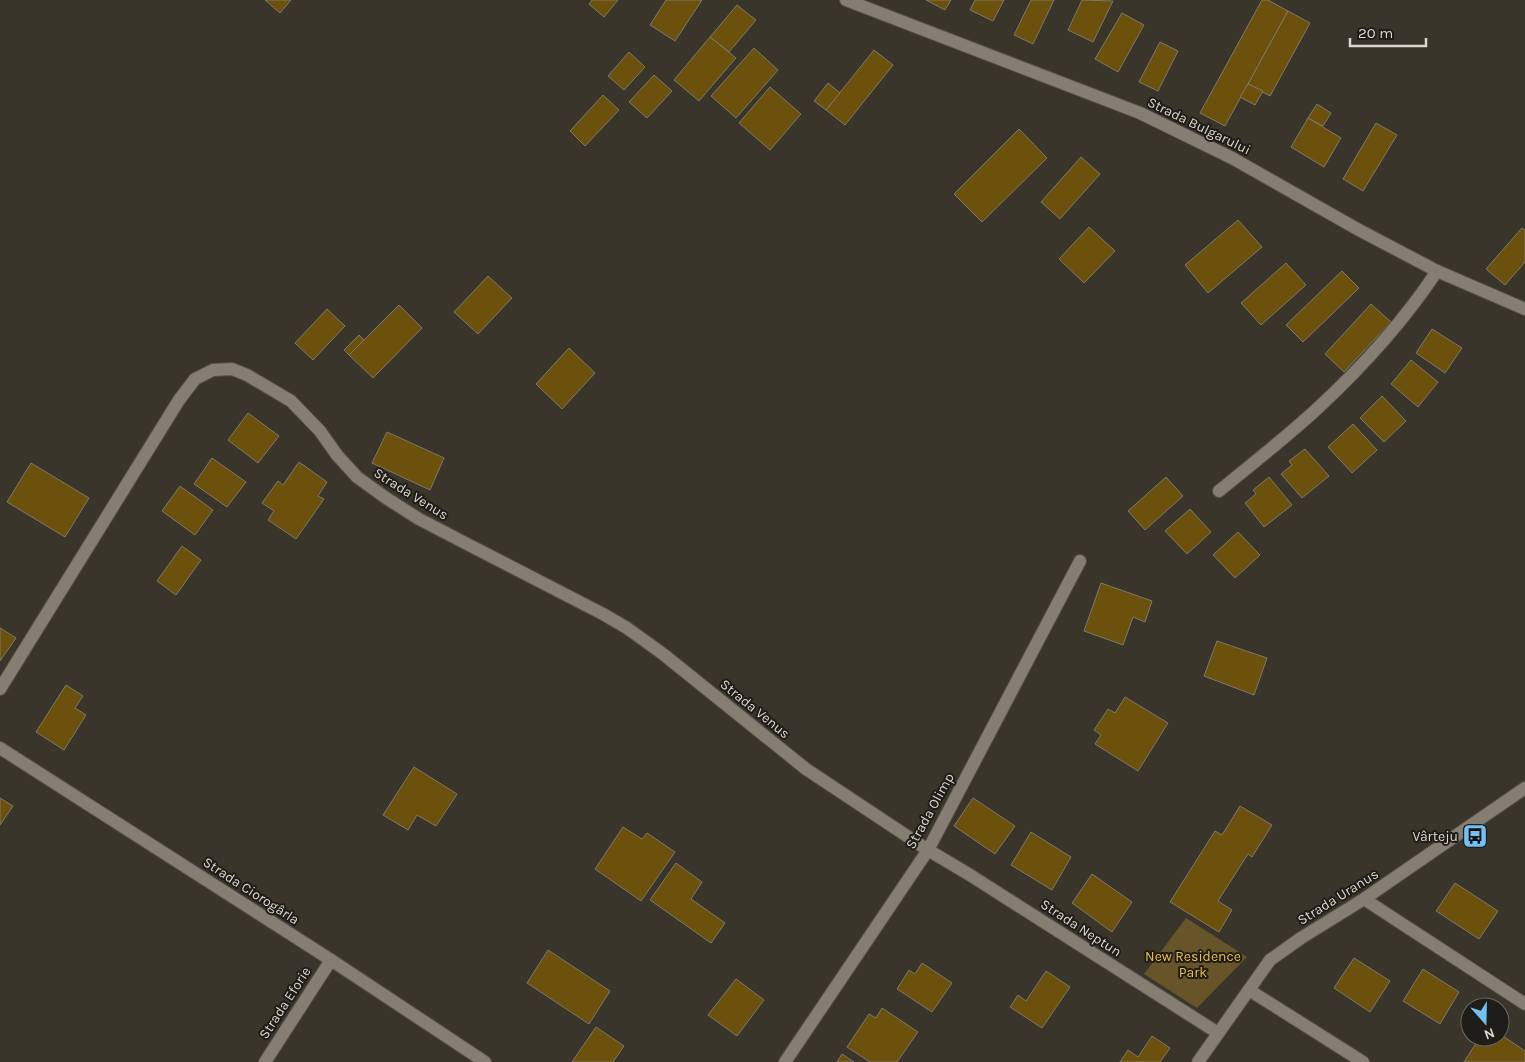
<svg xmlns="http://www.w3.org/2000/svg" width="1525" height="1062" font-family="Karla,sans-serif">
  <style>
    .green { fill: #675428 }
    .building { fill: #6b510b; stroke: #7e796d }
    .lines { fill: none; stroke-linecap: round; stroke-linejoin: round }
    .minor-casing { stroke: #555148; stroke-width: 14 }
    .minor { stroke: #857f73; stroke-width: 12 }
    .labels { text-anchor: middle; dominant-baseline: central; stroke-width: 4; stroke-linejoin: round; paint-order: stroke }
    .street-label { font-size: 14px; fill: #dad7d0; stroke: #1f1d18 }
    .poi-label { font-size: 14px; fill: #dad7d0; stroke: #1f1d18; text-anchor: end }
    .park-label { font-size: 14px; fill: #eebe4c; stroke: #1f1d18 }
  </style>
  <rect width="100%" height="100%" fill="#3a352b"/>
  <polygon class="green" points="1186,918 1247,957 1197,1008 1144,974"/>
  <g class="building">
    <polygon points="265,0 291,0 280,13"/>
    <polygon points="592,0 618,0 604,17 589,4"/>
    <polygon points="666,0 702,0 675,41 650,25"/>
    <polygon points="926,0 951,0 945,10"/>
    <polygon points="975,0 1004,0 993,21 970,10"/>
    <polygon points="1031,0 1054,0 1033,44 1014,35"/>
    <polygon points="1082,0 1113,1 1093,42 1068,30"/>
    <polygon points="1262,0 1268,0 1288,11 1225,126 1200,113"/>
    <polygon points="737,5 756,20 729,52 710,37"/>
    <polygon points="1288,11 1310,23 1270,96 1248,84"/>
    <polygon points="1122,13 1144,25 1118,72 1095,59"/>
    <polygon points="710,37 736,58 699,101 674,80"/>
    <polygon points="1160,42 1178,51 1158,91 1139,82"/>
    <polygon points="754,48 778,70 736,118 711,96"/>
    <polygon points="874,50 893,65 845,125 826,110"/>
    <polygon points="629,52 645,67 624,90 608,76"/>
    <polygon points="654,75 672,91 647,118 629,102"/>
    <polygon points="828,83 840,93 826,110 814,101"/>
    <polygon points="1248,84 1263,91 1255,105 1240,97"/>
    <polygon points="770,87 801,114 770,150 739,123"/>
    <polygon points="603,95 619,110 585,146 570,131"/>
    <polygon points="1317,104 1331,113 1323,126 1308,118"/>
    <polygon points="1308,118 1341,138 1324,167 1291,147"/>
    <polygon points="1376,123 1397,135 1363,191 1343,179"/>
    <polygon points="1019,129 1047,158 982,222 954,194"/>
    <polygon points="1081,157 1100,174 1060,219 1041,202"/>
    <polygon points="1238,220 1262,247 1208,293 1185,265"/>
    <polygon points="1089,227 1115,251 1084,283 1059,259"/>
    <polygon points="1522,228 1525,230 1525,262 1505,285 1486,269"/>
    <polygon points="1286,263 1306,285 1261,325 1241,303"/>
    <polygon points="1342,271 1359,288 1303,342 1286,325"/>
    <polygon points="488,276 512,298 478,334 454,312"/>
    <polygon points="1371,304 1391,322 1344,372 1325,354"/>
    <polygon points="399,305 422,328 373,378 349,355"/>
    <polygon points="327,309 345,326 313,360 295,343"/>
    <polygon points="1432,329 1462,348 1445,373 1416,353"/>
    <polygon points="359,335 364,340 349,355 344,350"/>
    <polygon points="569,348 595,373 562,409 536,384"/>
    <polygon points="1411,360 1438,382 1418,407 1391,384"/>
    <polygon points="1382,396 1406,421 1384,442 1360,418"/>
    <polygon points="248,413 279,436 258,463 228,440"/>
    <polygon points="1353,424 1377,450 1352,473 1328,447"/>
    <polygon points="387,432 444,458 430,490 372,463"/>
    <polygon points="1305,449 1329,476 1302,498 1281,474 1292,465 1289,461"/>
    <polygon points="212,458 246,482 227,507 194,484"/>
    <polygon points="299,462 327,482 318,496 324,499 296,539 268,520 274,511 262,503 278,481 283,485"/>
    <polygon points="31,463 89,498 65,537 7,502"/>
    <polygon points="1166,477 1183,496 1145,530 1128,511"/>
    <polygon points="1269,477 1292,505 1264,527 1245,503 1256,494 1253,490"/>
    <polygon points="180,486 213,510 195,535 162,511"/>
    <polygon points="1190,509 1211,532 1187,554 1165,531"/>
    <polygon points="1238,532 1260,555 1235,578 1213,555"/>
    <polygon points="182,546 201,560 176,595 157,581"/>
    <polygon points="1101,583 1152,601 1145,622 1133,617 1123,645 1084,631"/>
    <polygon points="0,628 16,638 0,661"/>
    <polygon points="1217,641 1267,658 1254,695 1204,676"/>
    <polygon points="66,685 83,696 75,708 86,715 64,750 36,732"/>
    <polygon points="1125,697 1168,723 1138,771 1095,744 1101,735 1094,730 1108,709 1115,713"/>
    <polygon points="414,767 457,794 436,826 417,815 408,830 383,815"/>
    <polygon points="0,798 13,806 0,825"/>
    <polygon points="973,798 1015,826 995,854 954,826"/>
    <polygon points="1240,806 1272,825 1252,857 1248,854 1218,901 1232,910 1219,932 1170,902 1215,831 1222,835"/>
    <polygon points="623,827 642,839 647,833 675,852 641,901 595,869"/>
    <polygon points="1031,832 1071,857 1052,890 1011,865"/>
    <polygon points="676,863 702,882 691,899 725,923 711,943 650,900"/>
    <polygon points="1092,874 1132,902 1112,932 1072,903"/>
    <polygon points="1455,883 1498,911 1479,939 1436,911"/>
    <polygon points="548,950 610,991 589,1024 527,983"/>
    <polygon points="1354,958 1390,981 1370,1012 1334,988"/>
    <polygon points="922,963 952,983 932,1012 897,989 909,970 915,974"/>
    <polygon points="1423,969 1459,992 1440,1024 1403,1001"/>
    <polygon points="1046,971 1070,987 1042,1028 1010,1007 1018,995 1026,1001"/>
    <polygon points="736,979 764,1000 737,1036 708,1015"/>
    <polygon points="882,1008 918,1032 897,1062 870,1062 847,1047 869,1014 876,1018"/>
    <polygon points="596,1027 624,1046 613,1062 572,1062"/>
    <polygon points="1500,1034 1525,1051 1525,1062 1464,1062 1480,1037 1500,1037"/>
    <polygon points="1152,1036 1170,1048 1160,1062 1120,1062 1128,1050 1138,1057"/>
    <polygon points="842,1054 854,1062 837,1062"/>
  </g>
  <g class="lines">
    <defs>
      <g id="minor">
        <polyline points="846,0 1140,113 1232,158 1359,230 1437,271 1525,309"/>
        <path d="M1219,491C1253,463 1288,436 1319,407C1363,366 1404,321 1437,271"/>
        <polyline points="0,689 179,400 195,379 213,370 232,369 247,375 291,401 320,431 337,455 357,477 386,498 419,519 469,545 603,614 627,628 663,654 806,769 928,850 970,875 1218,1033"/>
        <polyline points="0,748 331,960 485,1062"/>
        <polyline points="1364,899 1525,1004"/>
        <polyline points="1249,990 1363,1062"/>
        <polyline points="265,1062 331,960"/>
        <polyline points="785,1062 928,850 1080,561"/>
        <polyline points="1198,1062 1270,960 1301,938 1364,899 1525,788"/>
      </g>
    </defs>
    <use href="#minor" class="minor-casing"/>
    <use href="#minor" class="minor"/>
  </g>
  <defs>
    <symbol id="bus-square" viewBox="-11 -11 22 22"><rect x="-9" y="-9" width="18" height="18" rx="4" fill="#72c1f5" stroke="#1f1d18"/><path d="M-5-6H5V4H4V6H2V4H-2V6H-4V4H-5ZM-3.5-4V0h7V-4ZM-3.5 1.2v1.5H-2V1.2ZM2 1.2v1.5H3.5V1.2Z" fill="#111"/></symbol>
  </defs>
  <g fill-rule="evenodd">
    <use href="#bus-square" x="1461" y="822" width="28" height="28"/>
  </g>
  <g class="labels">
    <g class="street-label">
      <text transform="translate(1199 126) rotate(26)">Strada Bulgarului</text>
      <text transform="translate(411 494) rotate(32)">Strada Venus</text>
      <text transform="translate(755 709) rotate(39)">Strada Venus</text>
      <text transform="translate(930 811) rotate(-61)">Strada Olimp</text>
      <text transform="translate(251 891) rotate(33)">Strada Ciorogârla</text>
      <text transform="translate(1338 897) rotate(-32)">Strada Uranus</text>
      <text transform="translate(1081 928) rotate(33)">Strada Neptun</text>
      <text transform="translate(285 1003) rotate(-57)">Strada Eforie</text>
    </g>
    <g class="poi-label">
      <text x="1458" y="836">Vârteju</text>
    </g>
    <g class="park-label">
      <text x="1193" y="956">New Residence<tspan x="1193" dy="16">Park</tspan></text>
    </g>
  </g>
  <g transform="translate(1485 1022) rotate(160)"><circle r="24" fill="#1f1d18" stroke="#6a6762"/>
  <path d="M0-4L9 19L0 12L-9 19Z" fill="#72c1f5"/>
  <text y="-8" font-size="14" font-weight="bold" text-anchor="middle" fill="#dad7d0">N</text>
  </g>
  <path d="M1350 38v8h76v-8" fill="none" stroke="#dad7d0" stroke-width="2.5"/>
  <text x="1358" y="38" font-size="15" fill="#dad7d0" stroke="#1f1d18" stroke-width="4" paint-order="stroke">20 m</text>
</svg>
